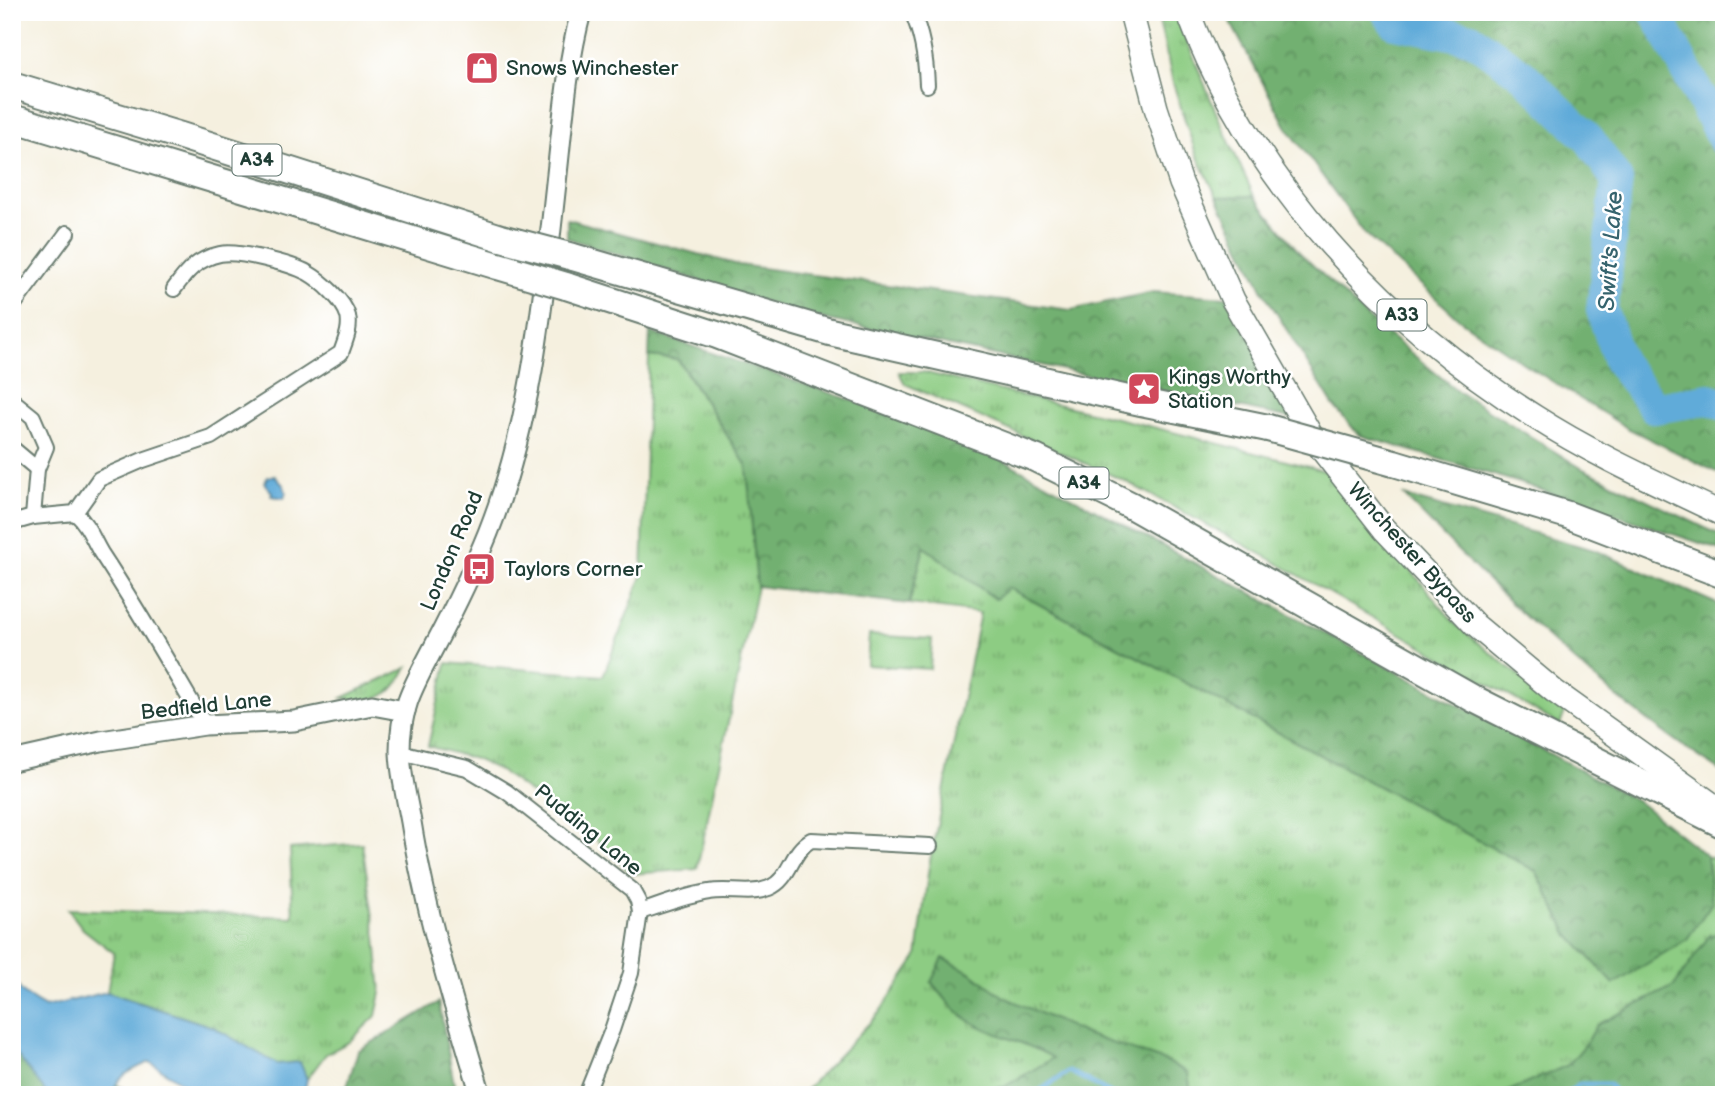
<svg xmlns="http://www.w3.org/2000/svg" width="1736" height="1107" font-family="'Balsamiq Sans',sans-serif">
  <style>
    .grass { fill: url(#grass-tufts); stroke: #56845c; stroke-width: 2 }
    .forest { fill: url(#forest-crowns); stroke: #487652; stroke-width: 2 }
    .pitch { fill: #8dcc83; stroke: #56845c; stroke-width: 2 }
    .water { fill: #60abd9; stroke: #407486; stroke-width: 2 }
    .lines { fill: none; stroke-linecap: round; stroke-linejoin: round }
    .stream { stroke: #60abd9; stroke-width: 5 }
    .river { stroke: #60abd9; stroke-width: 32 }
    .street-casing { stroke: #6a7c70; stroke-width: 18 }
    .secondary-casing { stroke: #6a7c70; stroke-width: 23 }
    .primary-casing { stroke: #6a7c70; stroke-width: 26 }
    .highway-casing { stroke: #6a7c70; stroke-width: 30 }
    .street { stroke: #fff; stroke-width: 14 }
    .secondary { stroke: #fff; stroke-width: 19 }
    .primary { stroke: #fff; stroke-width: 23 }
    .highway { stroke: #fff; stroke-width: 26 }
    .highway-bridge-casing { stroke: #6a7c70; stroke-width: 30; stroke-linecap: butt }
    .highway-bridge { stroke: #fff; stroke-width: 26 }
    .labels { text-anchor: middle; dominant-baseline: central; stroke-width: 5; stroke-linejoin: round; paint-order: stroke }
    .shield { fill: #fff; stroke: #627771; stroke-width: 2 }
    .shield-label { font-size: 19px; font-weight: bold; fill: #1f3d34 }
    .poi-label { font-size: 21px; fill: #1f3d34; stroke: #fff; text-anchor: start }
    .street-label { font-size: 21px; fill: #1f3d34; stroke: #fff }
    .water-label { font-size: 23px; font-style: italic; fill: #36646e; stroke: #fff }
  </style>
  <defs>
    <pattern id="grass-tufts" width="24" height="20" patternUnits="userSpaceOnUse" patternTransform="scale(1.75)"><rect width="24" height="20" fill="#8dcc83"/><path d="M3 7l-1-3M5 7V3M7 7l1-3M15 17l-1-3M17 17v-4M19 17l1-3" fill="none" stroke="#73a76c"/></pattern>
    <pattern id="forest-crowns" width="20" height="18" patternUnits="userSpaceOnUse" patternTransform="scale(1.75)"><rect width="20" height="18" fill="#72b071"/><path d="M2 6a3 3 0 1 1 6 0M12 15a3 3 0 1 1 6 0" fill="none" stroke="#5d905e"/></pattern>
  </defs>
  <rect width="100%" height="100%" fill="#fff"/>
  <filter id="ink" filterUnits="userSpaceOnUse"><feTurbulence type="fractalNoise" baseFrequency=".0143" numOctaves="2"/><feDisplacementMap in="SourceGraphic" scale="14" xChannelSelector="R" yChannelSelector="G"/><feConvolveMatrix kernelMatrix="1 2 1 2 8 2 1 2 1" color-interpolation-filters="sRGB"/></filter>
  <filter id="wash" filterUnits="userSpaceOnUse"><feTurbulence type="fractalNoise" baseFrequency=".00686" numOctaves="4" result="noise"/><feDisplacementMap in="SourceGraphic" scale="28" xChannelSelector="R" yChannelSelector="G"/><feGaussianBlur stdDeviation="1.57" result="paint"/><feColorMatrix in="noise" values="0 0 0 0 0 0 0 0 0 0 0 0 0 0 0 0 0 1.4 0 .05"/><feComposite in="paint" operator="in"/></filter>
  <g filter="url(#wash)">
    <rect width="100%" height="100%" fill="#f5f0df"/>
    <g class="grass">
      <polygon points="1157,12 1175,12 1218,117 1254,196 1217,197 1195,151 1173,83"/>
      <polygon points="649,356 677,359 747,466 757,586 697,869 631,874 597,840 497,769 475,759 428,746 447,663 603,676 642,576"/>
      <polygon points="899,372 923,372 1141,424 1329,472 1457,626 1565,712 1560,725 1265,556 1125,481 905,384"/>
      <polygon points="924,546 995,599 1009,588 1536,871 1569,935 1706,856 1724,862 1724,1095 801,1095 879,1013 917,957 929,866 980,613 909,604"/>
      <path d="M407,668C402,675 396,688 389,692C377,700 356,702 342,698Z"/>
      <polygon points="362,843 376,937 381,993 376,1016 349,1042 326,1054 307,1079 299,1062 277,1064 213,1027 107,992 114,953 83,929 68,909 293,917 290,849"/>
    </g>
    <g class="forest">
      <polygon points="1225,12 1724,12 1724,476 1627,428 1526,365 1460,320 1365,234 1286,126"/>
      <polygon points="1254,196 1299,252 1368,318 1459,392 1583,469 1724,537 1724,551 1517,482 1359,435 1333,405 1263,291 1217,197"/>
      <polygon points="567,219 739,265 1071,310 1153,292 1227,297 1295,419 806,315 567,238"/>
      <polygon points="650,332 960,437 1636,800 1707,856 1712,903 1687,939 1614,984 1569,935 1536,871 1009,588 996,599 924,547 909,604 757,586 747,466 678,359 649,356"/>
      <path d="M1404,496L1594,550L1724,607V773C1600,696 1505,599 1404,496Z"/>
      <polygon points="1724,931 1724,1095 1500,1095 1568,1065 1586,1044 1597,1025 1674,986 1709,936"/>
      <path d="M943,958L970,972L1004,997L1088,1035L1168,1062L1188,1073L1191,1093L968,1095L974,1091L1004,1087L1053,1058C1024,1040 987,1035 960,1014C949,1005 940,992 931,982Z"/>
      <polygon points="439,1002 456,1095 342,1095 346,1089 358,1051"/>
      <polygon points="12,1027 135,1095 12,1095"/>
    </g>
    <polygon class="pitch" points="869,635 932,639 930,669 867,665"/>
    <g class="water">
      <polygon points="274,475 284,486 286,493 284,498 271,496 272,492 264,483 268,477"/>
      <path d="M12,965C14,990 24,995 45,1007L107,992L213,1027L277,1064L300,1062L307,1079L304,1095H200L150,1062C136,1068 113,1077 113,1095H48L12,1048Z"/>
    </g>
    <g class="lines">
      <g class="stream">
        <polyline points="1034,1095 1069,1071 1114,1095"/>
        <polyline points="1565,1095 1580,1084 1609,1084 1616,1095"/>
      </g>
      <g class="river">
        <polyline points="1387,12 1395,23 1471,38 1522,74 1589,139 1617,180 1602,310 1619,361 1655,408 1709,399 1724,404"/>
        <polyline points="1655,12 1724,141"/>
      </g>
    </g>
  </g>
  <g filter="url(#ink)">
    <g class="lines">
      <defs>
        <g id="street">
          <path d="M912,12C923,36 926,60 927,85"/>
          <polyline points="12,307 67,233"/>
          <polyline points="12,400 33,417 46,447 37,469 33,517"/>
          <polyline points="12,448 37,469"/>
          <path d="M75,513C88,524 92,538 101,553C138,609 171,667 205,725"/>
          <path d="M12,523L33,517L75,513L99,479L143,460L211,437L341,353C345,341 351,329 348,316C344,301 322,281 308,273C292,264 237,250 220,254C197,259 187,271 174,289"/>
          <polyline points="400,752 467,768 507,792 632,890 638,901 640,912 631,973 612,1030 586,1095"/>
          <path d="M640,912C662,905 685,896 709,892C728,888 749,896 769,888C791,879 790,852 811,840L930,846"/>
        </g>
        <g id="secondary">
          <polyline points="12,761 101,741 205,725 294,721 372,705 405,711"/>
          <path d="M481,1095C454,1005 426,915 411,822C407,799 400,773 400,750C400,705 416,682 435,645C454,609 473,570 488,533C533,421 544,292 557,174C563,120 567,65 581,12"/>
        </g>
        <g id="primary">
          <polyline points="1131,12 1156,108 1181,183 1233,300 1312,437 1384,529 1475,625 1554,691 1724,813"/>
          <path d="M1188,12C1252,182 1383,321 1535,417C1594,455 1660,484 1724,515"/>
        </g>
        <g id="highway">
          <polyline points="12,85 181,136 501,238"/>
          <polyline points="12,118 498,266"/>
          <polyline points="573,257 830,332 1141,402 1268,428"/>
          <polyline points="566,286 717,335 1035,458 1132,506 1474,699 1724,825"/>
          <polyline points="1394,463 1568,515 1724,575"/>
        </g>
      </defs>
      <use href="#street" class="street-casing"/>
      <use href="#secondary" class="secondary-casing"/>
      <use href="#primary" class="primary-casing"/>
      <use href="#highway" class="highway-casing"/>
      <use href="#street" class="street"/>
      <use href="#secondary" class="secondary"/>
      <use href="#primary" class="primary"/>
      <use href="#highway" class="highway"/>
      <defs>
        <g id="highway-bridge">
          <polyline points="501,238 573,257"/>
          <polyline points="498,266 566,286"/>
          <polyline points="1268,428 1394,463"/>
        </g>
      </defs>
      <use href="#highway-bridge" class="highway-bridge-casing"/>
      <use href="#highway-bridge" class="highway-bridge"/>
    </g>
  </g>
  <defs>
    <symbol id="shop-square" viewBox="-11 -11 22 22"><rect x="-9" y="-9" width="18" height="18" rx="4" fill="#d1495b" stroke="#fff"/><path d="M-5-2.5h2.3a2.7 3.5 0 0 1 5.4 0H5L5.5 6h-11ZM-1.5-2.5h3a1.5 2.3 0 0 0-3 0Z" fill="#fff"/></symbol>
    <symbol id="sight-square" viewBox="-11 -11 22 22"><rect x="-9" y="-9" width="18" height="18" rx="4" fill="#d1495b" stroke="#fff"/><path d="M0-6L1.8-2.2L6-1.7L2.9 1.2L3.7 5.4L0 3.3L-3.7 5.4L-2.9 1.2L-6-1.7L-1.8-2.2Z" fill="#fff"/></symbol>
    <symbol id="bus-square" viewBox="-11 -11 22 22"><rect x="-9" y="-9" width="18" height="18" rx="4" fill="#d1495b" stroke="#fff"/><path d="M-5-6H5V4H4V6H2V4H-2V6H-4V4H-5ZM-3.5-4V0h7V-4ZM-3.5 1.2v1.5H-2V1.2ZM2 1.2v1.5H3.5V1.2Z" fill="#fff"/></symbol>
  </defs>
  <g fill-rule="evenodd">
    <use href="#shop-square" x="463" y="49" width="38" height="38"/>
    <use href="#sight-square" x="1125" y="370" width="38" height="38"/>
    <use href="#bus-square" x="460" y="550" width="38" height="38"/>
  </g>
  <g class="labels">
    <g class="shield">
      <rect x="232.5" y="144.5" width="49" height="31" rx="5"/>
      <rect x="1377.5" y="299.5" width="49" height="31" rx="5"/>
      <rect x="1059.5" y="467.5" width="49" height="31" rx="5"/>
    </g>
    <g class="shield-label">
      <text x="257" y="160">A34</text>
      <text x="1402" y="315">A33</text>
      <text x="1084" y="483">A34</text>
    </g>
    <g class="poi-label">
      <text x="506" y="68">Snows Winchester</text>
      <text x="1168" y="377">Kings Worthy<tspan x="1168" dy="24">Station</tspan></text>
      <text x="504" y="569">Taylors Corner</text>
    </g>
    <g class="street-label">
      <text transform="translate(452 551) rotate(-67)">London Road</text>
      <text transform="translate(1412 553) rotate(48)">Winchester Bypass</text>
      <text transform="translate(206 706) rotate(-6)">Bedfield Lane</text>
      <text transform="translate(588 830) rotate(39)">Pudding Lane</text>
    </g>
    <g class="water-label">
      <text transform="translate(1611 251) rotate(-86)">Swift's Lake</text>
    </g>
  </g>
  <rect width="1736" height="1107" fill="none" stroke="#fff" stroke-width="42"/>
</svg>
